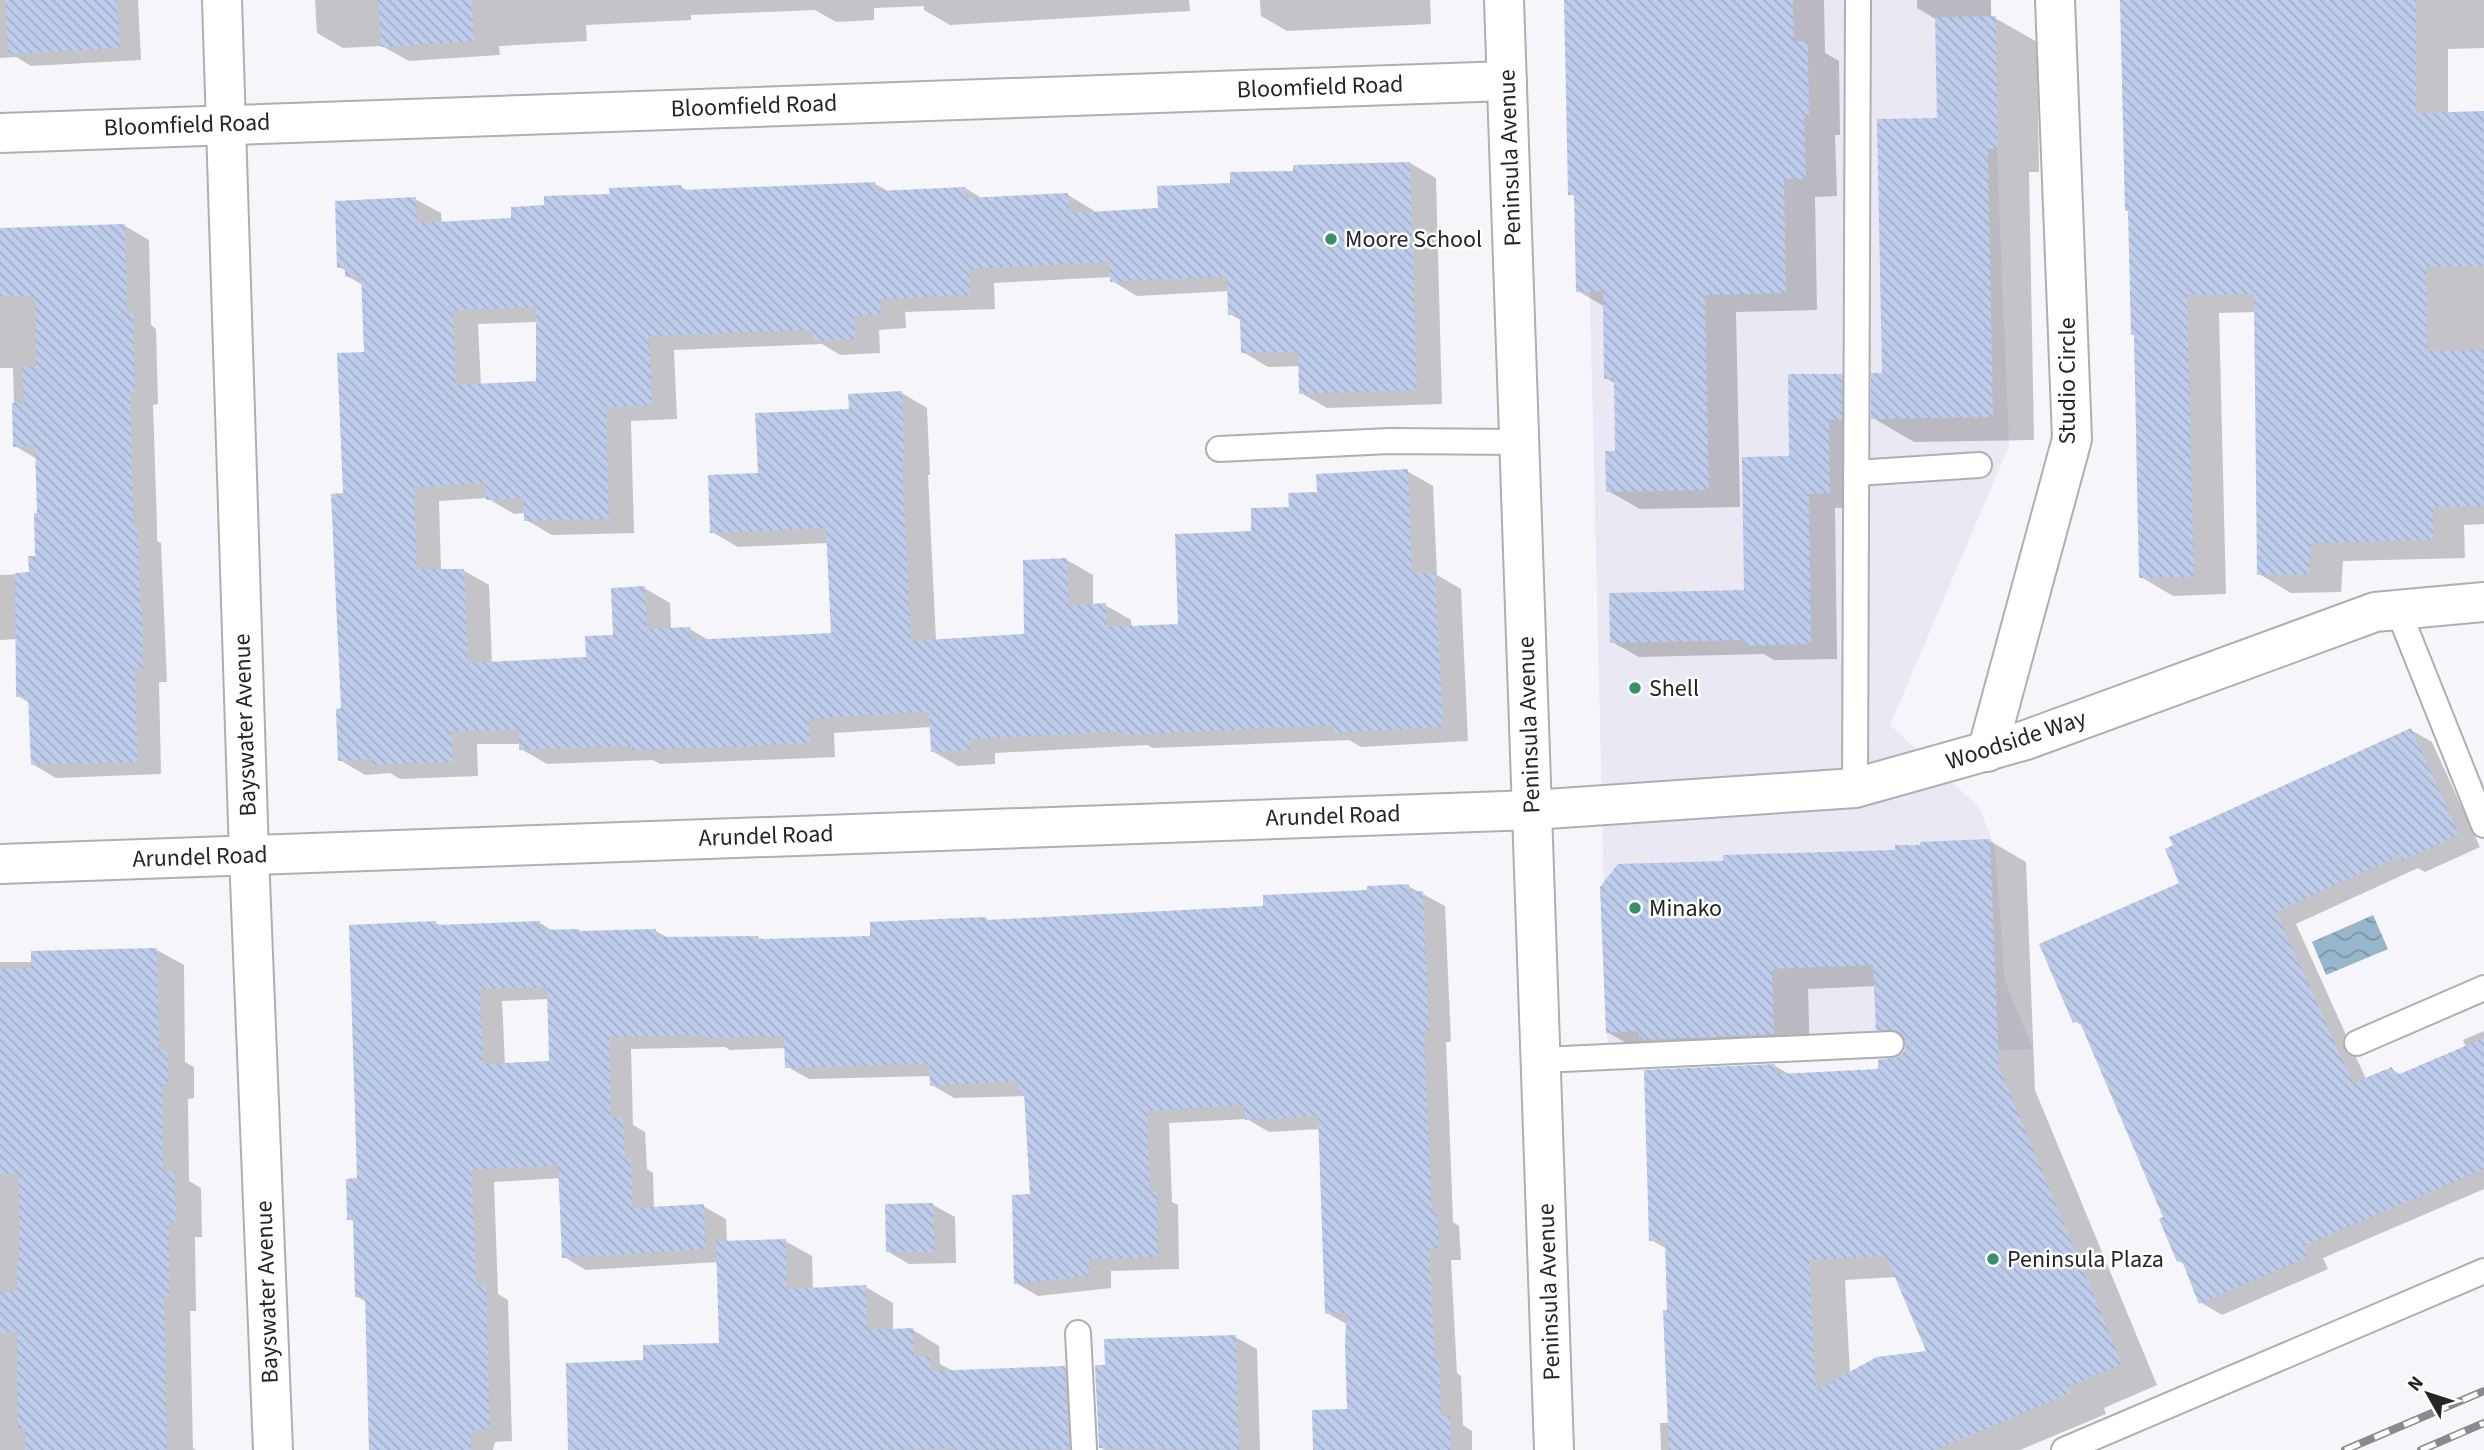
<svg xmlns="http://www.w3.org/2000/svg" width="2484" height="1450" font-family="'Source Sans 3',sans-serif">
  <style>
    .built { fill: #e9e8f3 }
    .water { fill: url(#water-waves) }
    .shadow { fill: #0003; fill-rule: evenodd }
    .building { fill: url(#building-back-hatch); fill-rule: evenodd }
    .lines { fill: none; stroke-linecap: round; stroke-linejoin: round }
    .service-casing { stroke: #afafb2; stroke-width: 28 }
    .minor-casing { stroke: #afafb2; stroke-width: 42 }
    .secondary-casing { stroke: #afafb2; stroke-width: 42 }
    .service { stroke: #fff; stroke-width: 24 }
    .minor { stroke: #fff; stroke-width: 38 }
    .secondary { stroke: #fff; stroke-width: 38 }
    .rail-casing { stroke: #8a8a8d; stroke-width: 8 }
    .rail { stroke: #fff; stroke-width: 5; stroke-dasharray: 16; stroke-linecap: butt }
    .poi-dot { fill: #349168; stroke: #fff; stroke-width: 2.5 }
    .labels { text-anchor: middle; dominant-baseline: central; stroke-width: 5; stroke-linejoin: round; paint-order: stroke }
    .street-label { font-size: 24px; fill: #252526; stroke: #fff }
    .poi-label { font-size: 24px; fill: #252526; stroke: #fff; text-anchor: start }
  </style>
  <defs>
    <pattern id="water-waves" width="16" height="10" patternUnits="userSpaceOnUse" patternTransform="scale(1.75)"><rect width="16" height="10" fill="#97b6cc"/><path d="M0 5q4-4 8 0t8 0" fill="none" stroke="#7b94a5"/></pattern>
    <pattern id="building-back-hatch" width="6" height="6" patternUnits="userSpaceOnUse" patternTransform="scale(1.75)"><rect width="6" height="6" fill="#bdcceb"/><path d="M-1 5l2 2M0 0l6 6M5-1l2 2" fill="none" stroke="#a2afc9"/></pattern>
  </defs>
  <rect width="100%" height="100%" fill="#f6f6fa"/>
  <polygon class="built" points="1583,0 1991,0 2009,446 1890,725 1979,807 1995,848 2005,981 2033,1049 1608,1065"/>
  <polygon class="water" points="2373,915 2388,949 2326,975 2312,942"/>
  <g class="shadow">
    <polygon points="0,0 138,0 141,60 31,66 16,57 0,58"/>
    <polygon points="315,0 1189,0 1190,11 950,25 924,10 924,6 874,8 874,20 836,22 815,10 691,15 691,20 586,25 587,41 499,46 500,55 409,61 382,46 343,48 317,33"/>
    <polygon points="1260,0 1430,0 1431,24 1287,31 1261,16"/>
    <polygon points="1567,0 1824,0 1825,53 1839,61 1840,135 1835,135 1837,196 1815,197 1817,310 1736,312 1740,507 1640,509 1608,491 1617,453 1616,384 1606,378 1605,307 1578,291 1576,197 1570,194"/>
    <polygon points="1917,0 1991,0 1991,18 1995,18 2037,42 2039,172 2029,172 2034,440 1914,442 1873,418 1939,120 1937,20 1917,8"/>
    <polygon points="2122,0 2484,0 2484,48 2448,49 2448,114 2484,113 2484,524 2464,525 2465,558 2343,561 2341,592 2291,593 2259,574 2256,312 2219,313 2226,594 2173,596 2141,577 2135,336"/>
    <path d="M1410,163L1436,178L1442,404L1327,408L1301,393L1300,366L1268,367L1243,352L1242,321L1230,314L1229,291L1137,296L1112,281L1111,277L994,283L995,309L905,312L906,328L879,330L880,353L840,355L822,344L674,350L677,419L631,421L634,533L552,535L526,520V513L514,514L487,498L439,501L441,571L463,570L489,585L492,664L588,658L615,637L644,588L670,603L671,630L690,629L710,641L833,634L828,543L738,547L712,532L759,475L850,411L902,393L927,408L930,475H928L936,641L1026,636L1067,560L1093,575V606L1105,605L1131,620L1132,628L1180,625L1253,532L1319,493L1407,471L1433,486L1437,575L1461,589L1468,741L1361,747L1349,740L1153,748L1147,745L995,753V764L958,766L932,751L931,727L834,733L835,757L660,764L653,760L547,764L521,749V744H477L478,776L400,779L390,773L365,775L340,760L343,710L345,495L366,354L363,285L347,276V271L339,267L415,199L441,213L442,223L513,220L546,207L681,187L690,192L875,184L890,192L965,188L983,199L1068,195L1093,210L1094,213L1160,210L1232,185L1295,172ZM538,322V383L481,385L478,324Z"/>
    <polygon points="125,226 149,240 151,325 156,329 158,404 153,405 157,525 157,541 161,543 167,682 159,682 161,774 56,778 32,764 30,703 18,696 18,639 0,640 0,575 30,574 37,557 39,515 37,459 15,446 13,368 0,368 0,229"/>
    <polygon points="1841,375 1868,391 1856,507 1835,508 1837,659 1774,660 1764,654 1639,657 1612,642 1746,591 1791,457"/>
    <polygon points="2411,730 2432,742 2480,847 2425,872 2418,868 2296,924 2366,1079 2391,1069 2402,1075 2466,1047 2463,1040 2484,1031 2484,1189 2323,1258 2328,1269 2222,1315 2200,1302 2185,1265 2179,1261 2165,1218 2084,1026 2074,1021 2182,883"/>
    <path d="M1990,841L2026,862L2035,1090L2157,1385L2104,1408L2106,1414L2020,1450H1661L1660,1423H1669L1667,1249L1651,1240L1775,1066L1791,1075L1880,1071L1899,1058L1905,1052L1907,1045L1878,1029L1876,986L1808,989L1810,1055L1644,1053L1607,1032L1725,862L1897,851ZM1897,1277L1928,1352L1850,1374L1845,1280Z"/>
    <path d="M1408,886L1445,906L1451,1042H1446L1450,1140L1453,1222L1459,1226L1461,1260H1451L1457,1373L1461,1376L1463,1425L1472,1431V1450H1314L1349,1411L1348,1325L1327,1313L1320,1129L1269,1132L1247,1119L1169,1123L1172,1202L1178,1205L1179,1269L1111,1271V1288L1038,1296L1016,1283L1031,1196L1026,1096L954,1098L932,1085L931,1076L809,1079L786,1066V1048L730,1050L725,1047L631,1049L633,1125L645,1132L647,1169L653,1173L654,1209L703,1206L726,1219L727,1242L785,1241L812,1256L813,1290L866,1287L893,1303V1331L913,1330L939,1346L940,1364L955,1372L1064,1368L1091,1383L1095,1450H570L645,1361L721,1344L719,1262L586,1270L564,1257L561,1178L494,1182L498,1294L508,1300L512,1441L495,1442L493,1450H371L367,1302L356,1296L354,1222L349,1219L436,923L443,927L540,923L553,931L578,930L583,933L656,931L670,939L758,938L763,941L872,938L985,918L992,922L1265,908ZM549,999L551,1063L505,1065L502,1001Z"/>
    <polygon points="157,950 184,965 185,1062 194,1067 194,1098 188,1099 189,1181 201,1188 202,1237 195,1237 196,1311 190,1311 193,1448 196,1450 0,1450 0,962 33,962"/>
    <polygon points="933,1205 955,1217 956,1263 909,1264 887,1251"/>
    <polygon points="1235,1337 1257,1349 1260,1450 1105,1450 1100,1447 1107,1367"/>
  </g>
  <g class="building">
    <polygon points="5,0 117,0 120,48 8,54"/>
    <polygon points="378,0 472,0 474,41 381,47"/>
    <polygon points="1564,0 1793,0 1794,41 1808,41 1809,117 1804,118 1806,179 1784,179 1786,293 1705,295 1709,490 1606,492 1605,451 1615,451 1614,378 1604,379 1603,291 1576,292 1574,195 1568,195"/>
    <polygon points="2120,0 2416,0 2416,113 2484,111 2484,266 2426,267 2427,351 2484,350 2484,506 2433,507 2433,540 2311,543 2309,574 2257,575 2254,294 2187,295 2194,577 2139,578 2134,335 2131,335 2128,211 2125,211"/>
    <polygon points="1996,16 1998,149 1988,149 1993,417 1871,419 1871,373 1882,373 1877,119 1937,118 1935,17"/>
    <path d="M1410,162L1417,390L1299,394L1298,352L1241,353L1240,315H1228L1227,276L1110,282L1109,262L969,269L970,295L880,299L881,314L854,316L855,339L813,341L812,330L649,336L652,405L606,407L609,519L524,521V498L486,500L485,483L414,487L417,569H464L468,663L586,657L585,636L613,635L611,588L645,586L647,629L690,627L691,640L831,633L826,528L710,533L708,475L758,473L755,413L849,409L848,394L902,391L905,461H902L911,641L1024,634L1023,560L1067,558L1069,605L1106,603L1107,627L1178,624L1175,534L1251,531V508L1289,507L1288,493L1317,492L1316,474L1408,469L1412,573L1435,572L1443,727L1334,733L1333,725L1126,735L1125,731L970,739V750L931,752L929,712L809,719L810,743L733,747L632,750V746L519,750V730L451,731L453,762L372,765V759L338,761L336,709L341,708L331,494L343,493L337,353L364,352L361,276L345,277V267L337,268L335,201L416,197L417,223L511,218V207L544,205V196L610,194L609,188L681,185L682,190L875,182L876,191L965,187L966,198L1068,193L1069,213L1158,208L1157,186L1230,183V172L1293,171V165ZM536,307V381L456,385L453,310Z"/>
    <polygon points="125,224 127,313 133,313 135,392 130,392 133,511 134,528 138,528 140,607 142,607 143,669 135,669 138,762 31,765 28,696 16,697 15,573 29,572 28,556 35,556 34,513 37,513 35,446 13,447 12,403 24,403 22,367 36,367 35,297 0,296 0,228"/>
    <polygon points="1788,374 1842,374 1842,420 1829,420 1830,493 1809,494 1811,644 1746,646 1745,640 1610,643 1609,593 1744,590 1742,457 1789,456"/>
    <polygon points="2411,728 2459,834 2403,861 2400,855 2276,912 2353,1083 2392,1067 2395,1076 2484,1038 2484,1169 2303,1246 2308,1257 2199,1304 2182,1261 2177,1262 2159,1219 2163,1217 2079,1020 2073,1023 2039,944 2179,883 2165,849 2173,845 2169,837"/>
    <path d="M1990,839L1999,1067L2122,1364L2068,1387L2071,1393L1935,1450H1669L1663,1310H1667L1665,1240L1649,1241L1644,1070L1775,1064L1776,1074L1878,1069V1060L1898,1057L1904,1051L1906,1043L1903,1035L1897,1031L1876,1030L1873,965L1772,969L1774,1034L1643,1040V1037H1639V1031L1606,1033L1600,887L1618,864L1723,861V855L1895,850V845H1920V842ZM1886,1256L1926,1351L1877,1357L1816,1390L1809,1260Z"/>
    <path d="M1409,884V892L1423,891L1429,1030L1424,1031L1428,1127L1432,1212L1437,1211L1439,1248H1429L1435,1361H1439L1441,1416H1450L1451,1450H1313L1312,1410L1347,1409L1345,1343L1347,1313L1325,1314L1318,1116L1245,1120L1244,1105L1147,1111L1150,1191H1157L1158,1257L1089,1259V1276L1014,1284L1012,1195L1030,1194L1024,1093H1018V1081L930,1086L929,1064L785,1068L784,1040H781V1036L706,1038V1035L609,1037L611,1118L623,1117L625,1158H631L633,1208L704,1204L706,1249L562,1258L558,1165L472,1170L476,1285H486L490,1429L473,1430L474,1434H471V1450H369L365,1296L355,1297L353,1220H347L346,1179L357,1178L349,925L436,921V925L540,921V930L579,929V931L656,929V937L758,936L759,939L870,936V922L986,917V920L1263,906V895L1367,890V886ZM547,987L549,1061L483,1064L480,989Z"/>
    <polygon points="157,948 159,1050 168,1050 168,1084 162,1084 163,1171 175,1171 176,1222 169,1222 169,1296 164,1296 167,1450 25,1450 25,1428 18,1428 17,1332 0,1333 0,1292 17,1291 17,1263 19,1263 19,1174 0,1174 0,969 31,968 31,951"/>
    <polygon points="933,1203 935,1252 886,1252 885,1204"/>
    <polygon points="786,1239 787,1289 866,1285 867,1330 913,1328 914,1357 930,1356 931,1371 1065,1366 1069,1449 955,1450 955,1448 884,1450 568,1450 566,1363 643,1360 643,1345 719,1343 716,1241"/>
    <polygon points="1236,1335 1239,1450 1099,1448 1095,1365 1105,1365 1104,1339"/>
  </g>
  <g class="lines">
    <defs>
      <g id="service">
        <polyline points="1219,449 1390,441 1520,442"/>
        <polyline points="1856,473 1979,465"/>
        <polyline points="2398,610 2484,825"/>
        <polyline points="1855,788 1858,0"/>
        <polyline points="2357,1043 2484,988"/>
        <polyline points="1541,1060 1891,1044"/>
        <polyline points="1078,1333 1084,1448"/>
        <polyline points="2064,1450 2484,1271"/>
      </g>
      <g id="minor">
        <polyline points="222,0 249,855 273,1450"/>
        <polyline points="0,133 1507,81"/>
        <polyline points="1987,752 2072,439 2055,0"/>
        <polyline points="0,864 1532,810 1855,788 2026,740 2375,612 2484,602"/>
      </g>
      <polyline id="secondary" points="1504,0 1554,1450"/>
    </defs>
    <use href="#service" class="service-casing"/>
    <use href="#minor" class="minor-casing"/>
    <use href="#secondary" class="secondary-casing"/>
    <use href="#service" class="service"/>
    <use href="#minor" class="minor"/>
    <use href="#secondary" class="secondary"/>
    <defs>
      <g id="rail">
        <polyline points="2345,1450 2484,1391"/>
        <polyline points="2421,1450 2484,1423"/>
      </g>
    </defs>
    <use href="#rail" class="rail-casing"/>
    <use href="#rail" class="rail"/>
  </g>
  <g class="poi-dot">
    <circle cx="1331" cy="239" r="7"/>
    <circle cx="1635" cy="688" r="7"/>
    <circle cx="1635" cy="908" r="7"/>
    <circle cx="1993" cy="1259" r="7"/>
  </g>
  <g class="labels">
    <g class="street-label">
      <text transform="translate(1320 87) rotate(-2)">Bloomfield Road</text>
      <text transform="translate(754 106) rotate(-2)">Bloomfield Road</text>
      <text transform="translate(187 125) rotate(-2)">Bloomfield Road</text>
      <text transform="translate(1510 158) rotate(-92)">Peninsula Avenue</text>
      <text transform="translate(2067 381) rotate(-90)">Studio Circle</text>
      <text transform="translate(245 725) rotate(-92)">Bayswater Avenue</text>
      <text transform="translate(1529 725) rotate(-92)">Peninsula Avenue</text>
      <text transform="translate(2016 740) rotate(-18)">Woodside Way</text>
      <text transform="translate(1333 816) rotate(-2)">Arundel Road</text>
      <text transform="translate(766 836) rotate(-2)">Arundel Road</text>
      <text transform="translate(200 857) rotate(-2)">Arundel Road</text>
      <text transform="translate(267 1292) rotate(-92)">Bayswater Avenue</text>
      <text transform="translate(1549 1292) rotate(-92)">Peninsula Avenue</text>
    </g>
    <g class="poi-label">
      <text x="1345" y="239">Moore School</text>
      <text x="1649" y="688">Shell</text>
      <text x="1649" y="908">Minako</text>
      <text x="2007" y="1259">Peninsula Plaza</text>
    </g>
  </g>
  <g transform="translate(2428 1394) rotate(309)" stroke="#ffffff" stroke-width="5" paint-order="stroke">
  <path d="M0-5L12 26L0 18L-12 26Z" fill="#252526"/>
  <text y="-10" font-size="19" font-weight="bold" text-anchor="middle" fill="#252526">N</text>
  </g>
</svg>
